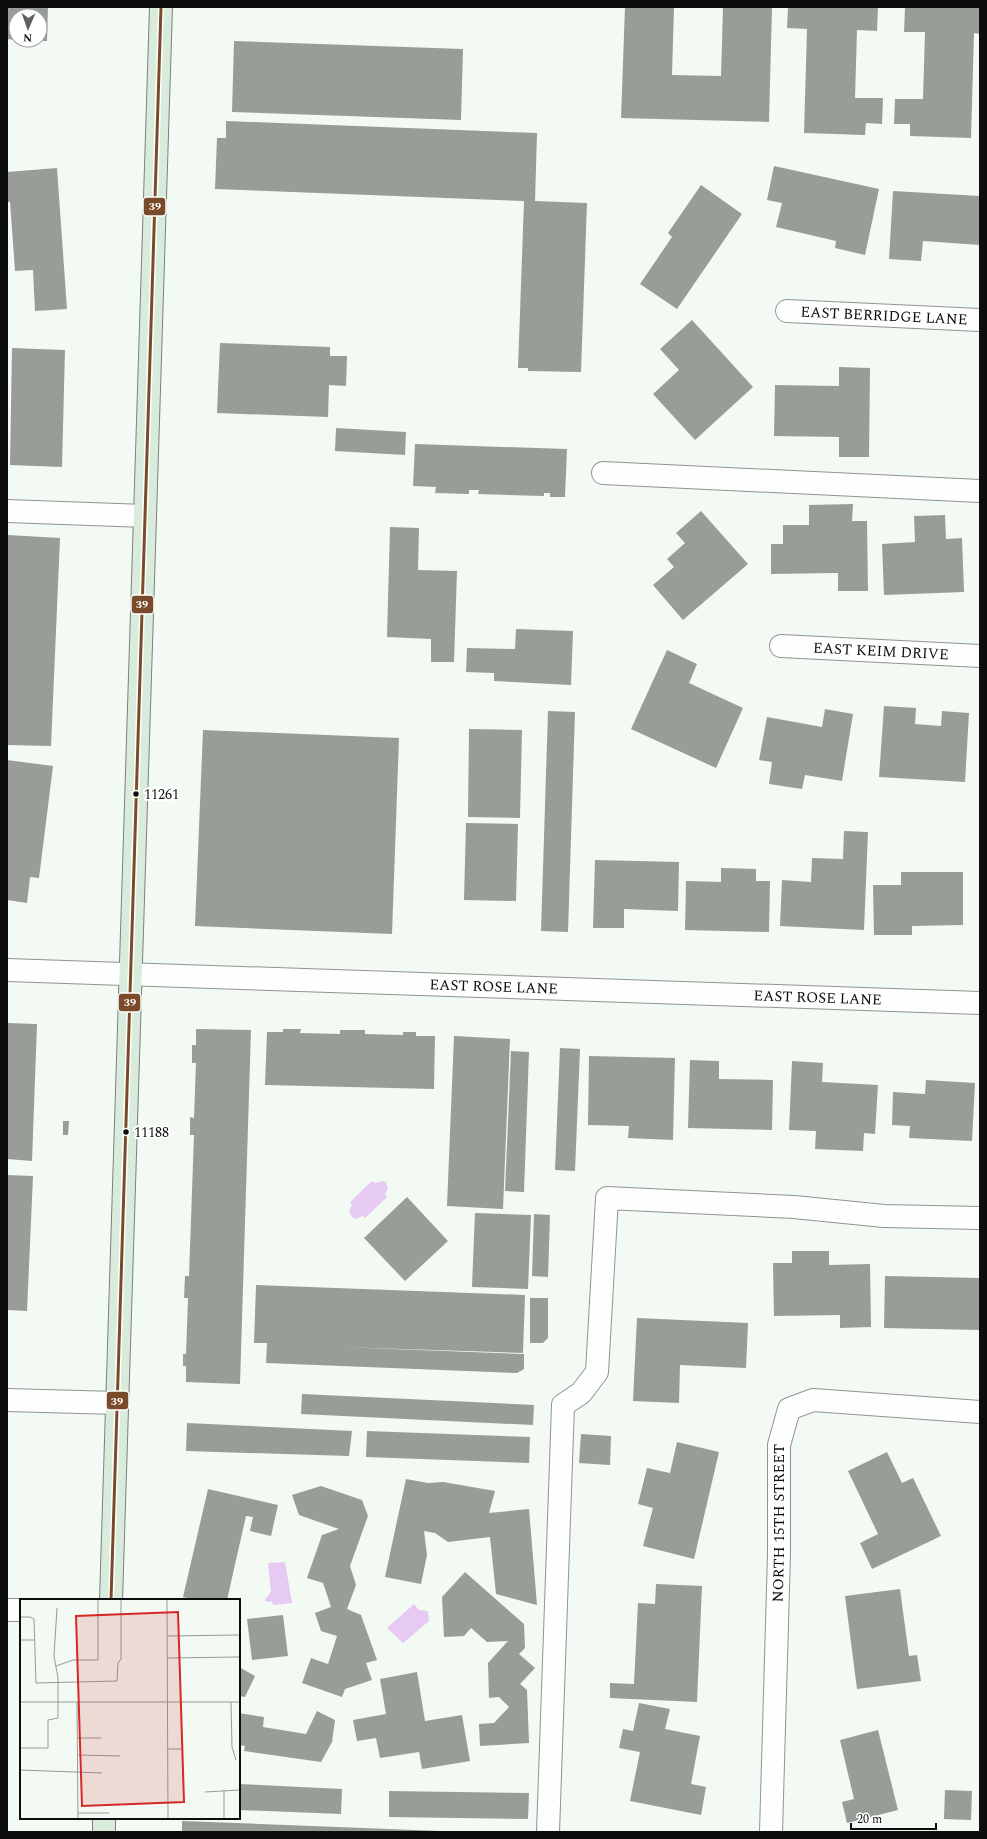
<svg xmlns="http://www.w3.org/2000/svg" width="987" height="1839" font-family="Spectral,serif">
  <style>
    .water { fill: #e6caf3 }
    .building { fill: #989d98 }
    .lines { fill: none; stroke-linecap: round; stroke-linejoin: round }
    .minor-casing { stroke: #909491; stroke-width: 24 }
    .major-casing { stroke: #7d817e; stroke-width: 24 }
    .minor { stroke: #fdfefd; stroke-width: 22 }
    .major { stroke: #d9ebdb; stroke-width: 22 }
    .bus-1-casing { stroke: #fff; stroke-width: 6 }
    .bus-1 { stroke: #7a4b2a; stroke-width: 3 }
    .bus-dot { fill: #0d0d0d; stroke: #fff; stroke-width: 1.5 }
    .labels { text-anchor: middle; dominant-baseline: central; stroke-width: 4; stroke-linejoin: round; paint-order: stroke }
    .bus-label { font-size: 14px; fill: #0d0d0d; stroke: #fff; text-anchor: start }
    .street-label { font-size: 15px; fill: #0d0d0d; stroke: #fff }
    .inset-road { fill: none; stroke: #969b97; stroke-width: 1 }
    .view { fill: #d62828; fill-opacity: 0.15; stroke: #d62828; stroke-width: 2 }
    .inset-edge { fill: none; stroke: #0d0d0d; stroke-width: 2 }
    .line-badge { stroke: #fff; stroke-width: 1.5 }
    .badge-label { font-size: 11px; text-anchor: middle; font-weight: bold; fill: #fff }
  </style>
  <rect width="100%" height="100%" fill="#f2faf3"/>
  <g class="water">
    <polygon points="372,1181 375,1183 382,1181 386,1182 388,1188 385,1194 387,1197 365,1218 363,1216 355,1219 352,1217 349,1211 352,1205 350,1202"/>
    <polygon points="285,1562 292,1603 273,1605 272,1601 266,1602 265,1599 271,1592 268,1563"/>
    <polygon points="414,1604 419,1610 428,1611 429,1621 403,1643 387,1628"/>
  </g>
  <g class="building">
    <polygon points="7,7 48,7 47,41 40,41 40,16 16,16 16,40 7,39"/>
    <polygon points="625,7 674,7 672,75 721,76 723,7 772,7 769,122 621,118"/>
    <polygon points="788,7 878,7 877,31 857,30 855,98 883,98 882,124 866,123 865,135 804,133 807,29 787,28"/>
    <polygon points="905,7 980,7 980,34 974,33 971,138 910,136 910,124 894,124 895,99 923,99 925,32 904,32"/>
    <polygon points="234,41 463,49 461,120 232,112"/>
    <polygon points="226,121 537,133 535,201 587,203 581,372 528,371 528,368 518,368 524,201 215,189 217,138 226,138"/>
    <polygon points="774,166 879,189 865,255 835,248 836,241 776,227 782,203 767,200"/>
    <polygon points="57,168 67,309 35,311 33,270 15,271 10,202 7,202 7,172"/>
    <polygon points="701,185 742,214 677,309 640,284 672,237 668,233"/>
    <polygon points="893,191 980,196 980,245 923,241 921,261 889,259"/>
    <polygon points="692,320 753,387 695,440 653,394 679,370 660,349"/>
    <polygon points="220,343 330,347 330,356 347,356 346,386 329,385 328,417 217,413"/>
    <polygon points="12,348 65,350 62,467 10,465"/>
    <polygon points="839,367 870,368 869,457 839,457 839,437 774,436 775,385 839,386"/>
    <polygon points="336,428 406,432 405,455 335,451"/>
    <polygon points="415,444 567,449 565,497 550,497 550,493 544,493 544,496 478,494 479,490 469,490 469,494 435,493 436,487 413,486"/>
    <polygon points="853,504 852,521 867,521 868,591 838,591 838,573 771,574 771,544 783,544 783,525 809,525 809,505"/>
    <polygon points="701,511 748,564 683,620 653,585 674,567 667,559 685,543 676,533"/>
    <polygon points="945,515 946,539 962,538 964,592 884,595 882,544 915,542 914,516"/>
    <polygon points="390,527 419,528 418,570 457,571 454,662 431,662 431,639 387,637"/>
    <polygon points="8,535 60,538 51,746 7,745"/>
    <polygon points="516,629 573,631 571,685 494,681 494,673 466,672 467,648 515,649"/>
    <polygon points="667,650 697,664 689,683 743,708 716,768 631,729"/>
    <polygon points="884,706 916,708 915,724 941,726 942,711 969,713 965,782 879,777"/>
    <polygon points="825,709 853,714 842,781 805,775 802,789 769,784 772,762 759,760 767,717 822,727"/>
    <polygon points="548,711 575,712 568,932 541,931"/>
    <polygon points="469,729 522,730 520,818 468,817"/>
    <polygon points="203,730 399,738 392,934 195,926"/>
    <polygon points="7,760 53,766 39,878 30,877 27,903 7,900"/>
    <polygon points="466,823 518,824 516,901 464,900"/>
    <polygon points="844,831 868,832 864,930 780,926 782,880 811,882 812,858 843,859"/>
    <polygon points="595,860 679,862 678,911 624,909 624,928 593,928"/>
    <polygon points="721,868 756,869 756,881 770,881 769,932 685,930 686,881 721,882"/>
    <polygon points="901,872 963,872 963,925 912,926 912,935 874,935 873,885 901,885"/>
    <polygon points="7,1023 37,1024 32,1161 7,1159"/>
    <polygon points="196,1029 251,1030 240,1384 186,1382 186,1366 183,1366 183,1354 186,1354 188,1298 184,1298 185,1276 189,1276 194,1135 190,1135 190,1117 194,1118 196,1063 192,1063 192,1045 196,1045"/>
    <polygon points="283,1029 301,1029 300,1033 340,1034 340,1030 365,1030 365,1034 403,1035 403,1032 416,1032 416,1036 435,1036 434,1089 265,1085 267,1032 283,1032"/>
    <polygon points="454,1036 510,1039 503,1209 447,1206"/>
    <polygon points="560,1048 580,1049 575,1171 555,1170"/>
    <polygon points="511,1051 529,1052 524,1192 505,1191"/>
    <polygon points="589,1056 675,1058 673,1140 628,1138 629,1126 588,1125"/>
    <polygon points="690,1060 719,1061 719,1079 773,1080 772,1130 688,1128"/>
    <polygon points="792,1061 823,1063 822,1082 878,1085 875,1134 864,1133 863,1151 815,1149 816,1131 789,1130"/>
    <polygon points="926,1080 975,1083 972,1141 909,1138 910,1126 892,1125 893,1092 925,1094"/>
    <polygon points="63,1121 69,1121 68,1135 63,1135"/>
    <polygon points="7,1175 33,1176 27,1311 7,1310"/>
    <polygon points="407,1197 448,1241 405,1281 364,1238"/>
    <polygon points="475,1213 531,1215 528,1289 472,1287"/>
    <polygon points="534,1214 550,1215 548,1277 532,1276"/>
    <polygon points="792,1251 829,1251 829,1265 870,1264 871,1327 840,1328 840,1315 774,1316 773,1263 792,1263"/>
    <polygon points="885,1276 980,1278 980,1330 884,1328"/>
    <polygon points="256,1285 525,1295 523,1353 341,1347 524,1354 524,1369 517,1373 266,1363 267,1343 254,1343"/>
    <polygon points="530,1298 548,1298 548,1338 543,1343 530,1343"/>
    <polygon points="637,1318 748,1323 746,1368 680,1365 679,1403 633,1401"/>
    <polygon points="302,1394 534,1405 533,1425 301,1414"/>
    <polygon points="187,1423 352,1431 349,1456 186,1451"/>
    <polygon points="367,1431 530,1437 529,1463 366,1457"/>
    <polygon points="581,1434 611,1436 610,1465 579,1463"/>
    <polygon points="677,1442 719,1452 694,1559 643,1546 653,1508 638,1504 647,1468 670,1473"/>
    <polygon points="887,1452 902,1483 913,1478 941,1536 872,1569 860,1543 878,1534 848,1471"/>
    <polygon points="406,1479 428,1483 443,1482 495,1491 489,1513 529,1509 537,1605 496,1594 490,1537 448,1542 435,1533 424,1531 427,1555 421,1584 385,1577"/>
    <polygon points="321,1486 362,1500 368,1516 350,1566 356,1585 347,1609 361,1615 377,1660 366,1663 372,1680 345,1689 342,1697 302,1683 311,1658 328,1664 337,1636 321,1631 315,1613 331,1607 323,1583 307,1578 322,1535 339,1529 299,1515 292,1495"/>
    <polygon points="208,1489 278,1505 271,1536 250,1531 253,1517 246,1516 227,1600 195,1600 183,1597"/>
    <polygon points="465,1572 524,1624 525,1648 519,1654 535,1668 520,1684 527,1690 529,1743 480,1746 479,1724 494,1723 509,1707 499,1697 489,1698 488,1663 508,1641 487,1642 471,1628 464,1636 444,1637 442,1597"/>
    <polygon points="656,1584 702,1586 697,1702 610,1698 610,1683 634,1684 638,1603 655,1604"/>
    <polygon points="900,1589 909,1656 917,1655 921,1681 857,1689 845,1596"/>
    <polygon points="283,1615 288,1656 252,1660 247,1619"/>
    <polygon points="239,1667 255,1676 245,1697 239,1696"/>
    <polygon points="417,1672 425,1721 462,1715 470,1761 422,1769 419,1752 380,1758 376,1738 357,1741 353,1720 386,1714 380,1679"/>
    <polygon points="639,1703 670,1709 665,1729 700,1736 691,1784 706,1787 701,1815 630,1801 640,1752 619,1748 623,1729 633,1731"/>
    <polygon points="317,1711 335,1720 332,1742 321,1762 244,1751 245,1746 239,1745 239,1713 264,1717 263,1727 306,1734"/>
    <polygon points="878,1730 898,1810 847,1823 842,1802 854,1799 840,1740"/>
    <polygon points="239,1784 342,1789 341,1814 239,1810"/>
    <polygon points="945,1790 972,1791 971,1820 944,1819"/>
    <polygon points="389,1791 529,1793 528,1819 389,1817"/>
    <polygon points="182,1821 441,1831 441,1832 182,1832"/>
  </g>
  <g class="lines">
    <defs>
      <g id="minor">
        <path id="s1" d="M787,311L980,320"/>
        <polyline points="603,473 980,491"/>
        <polyline points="7,511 145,516"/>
        <path id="s2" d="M781,646L980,656"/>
        <path id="s3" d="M7,970L980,1003"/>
        <polyline points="7,1400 117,1403"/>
        <polyline points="7,1610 21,1610"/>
        <polyline points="548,1832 563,1405 581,1393 597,1372 607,1198 794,1207 884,1216 980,1218"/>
        <path id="s4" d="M771,1832L779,1554V1445L789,1409L813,1400L980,1412"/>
      </g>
      <g id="major">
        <polyline points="111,1600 161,7"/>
        <polyline points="104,1832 104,1818"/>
      </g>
    </defs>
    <use href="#minor" class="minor-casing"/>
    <use href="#major" class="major-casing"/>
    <use href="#minor" class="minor"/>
    <use href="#major" class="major"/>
    <defs>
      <polyline id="bus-1" points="111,1600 161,7"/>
    </defs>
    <use href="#bus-1" class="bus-1-casing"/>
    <use href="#bus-1" class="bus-1"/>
  </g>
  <g class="bus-dot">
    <circle cx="136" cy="794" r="3.5"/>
    <circle cx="126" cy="1132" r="3.5"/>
  </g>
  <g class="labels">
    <g class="bus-label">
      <text x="144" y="794">11261</text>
      <text x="134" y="1132">11188</text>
    </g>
    <g class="street-label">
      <text stroke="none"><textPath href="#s1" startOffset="97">EAST BERRIDGE LANE</textPath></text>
      <text stroke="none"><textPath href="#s2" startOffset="100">EAST KEIM DRIVE</textPath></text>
      <text stroke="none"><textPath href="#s3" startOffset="487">EAST ROSE LANE</textPath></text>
      <text stroke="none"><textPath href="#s3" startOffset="811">EAST ROSE LANE</textPath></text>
      <text stroke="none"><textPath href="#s4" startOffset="309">NORTH 15TH STREET</textPath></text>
    </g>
  </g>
  <g transform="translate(20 1599)">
    <rect width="220" height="220" fill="#f2faf3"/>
    <path class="inset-road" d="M147,0L148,220M37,9L34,57L38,79V103M0,18H10L14,20L16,84L97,82L98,64L101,60V0M147,37L220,36M0,41H14M147,59L220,58M36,67L53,61H78V0M0,103H220M57,103L58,220M211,103L212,148L216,161M57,139H81M0,149H28V121L38,119V103M147,150H162M58,156L100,157M0,171L82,174M185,193L220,191M58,214H89M204,220V191"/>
    <path class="view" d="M158,13L164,203L62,207L56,17Z"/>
    <rect width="220" height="220" class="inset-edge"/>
  </g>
  <g class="line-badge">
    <rect x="143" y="197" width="23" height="19" rx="4" fill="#7a4b2a"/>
    <rect x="131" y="595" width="23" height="19" rx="4" fill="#7a4b2a"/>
    <rect x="118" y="993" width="23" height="19" rx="4" fill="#7a4b2a"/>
    <rect x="106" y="1391" width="23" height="19" rx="4" fill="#7a4b2a"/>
  </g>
  <g class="badge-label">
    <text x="155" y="210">39</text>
    <text x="142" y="608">39</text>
    <text x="130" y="1006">39</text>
    <text x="117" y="1405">39</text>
  </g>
  <rect width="987" height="1839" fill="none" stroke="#0d0d0d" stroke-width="16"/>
  <g transform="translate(28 28) rotate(182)"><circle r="19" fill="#ffffff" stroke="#9e9e9e"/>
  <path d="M0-3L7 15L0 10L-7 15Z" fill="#5d605e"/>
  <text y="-6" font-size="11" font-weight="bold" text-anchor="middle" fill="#0d0d0d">N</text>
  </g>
  <path d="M851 1823v6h85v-6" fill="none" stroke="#0d0d0d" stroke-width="2"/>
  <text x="857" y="1823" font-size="12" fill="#0d0d0d" stroke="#ffffff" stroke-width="3" paint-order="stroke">20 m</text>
</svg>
